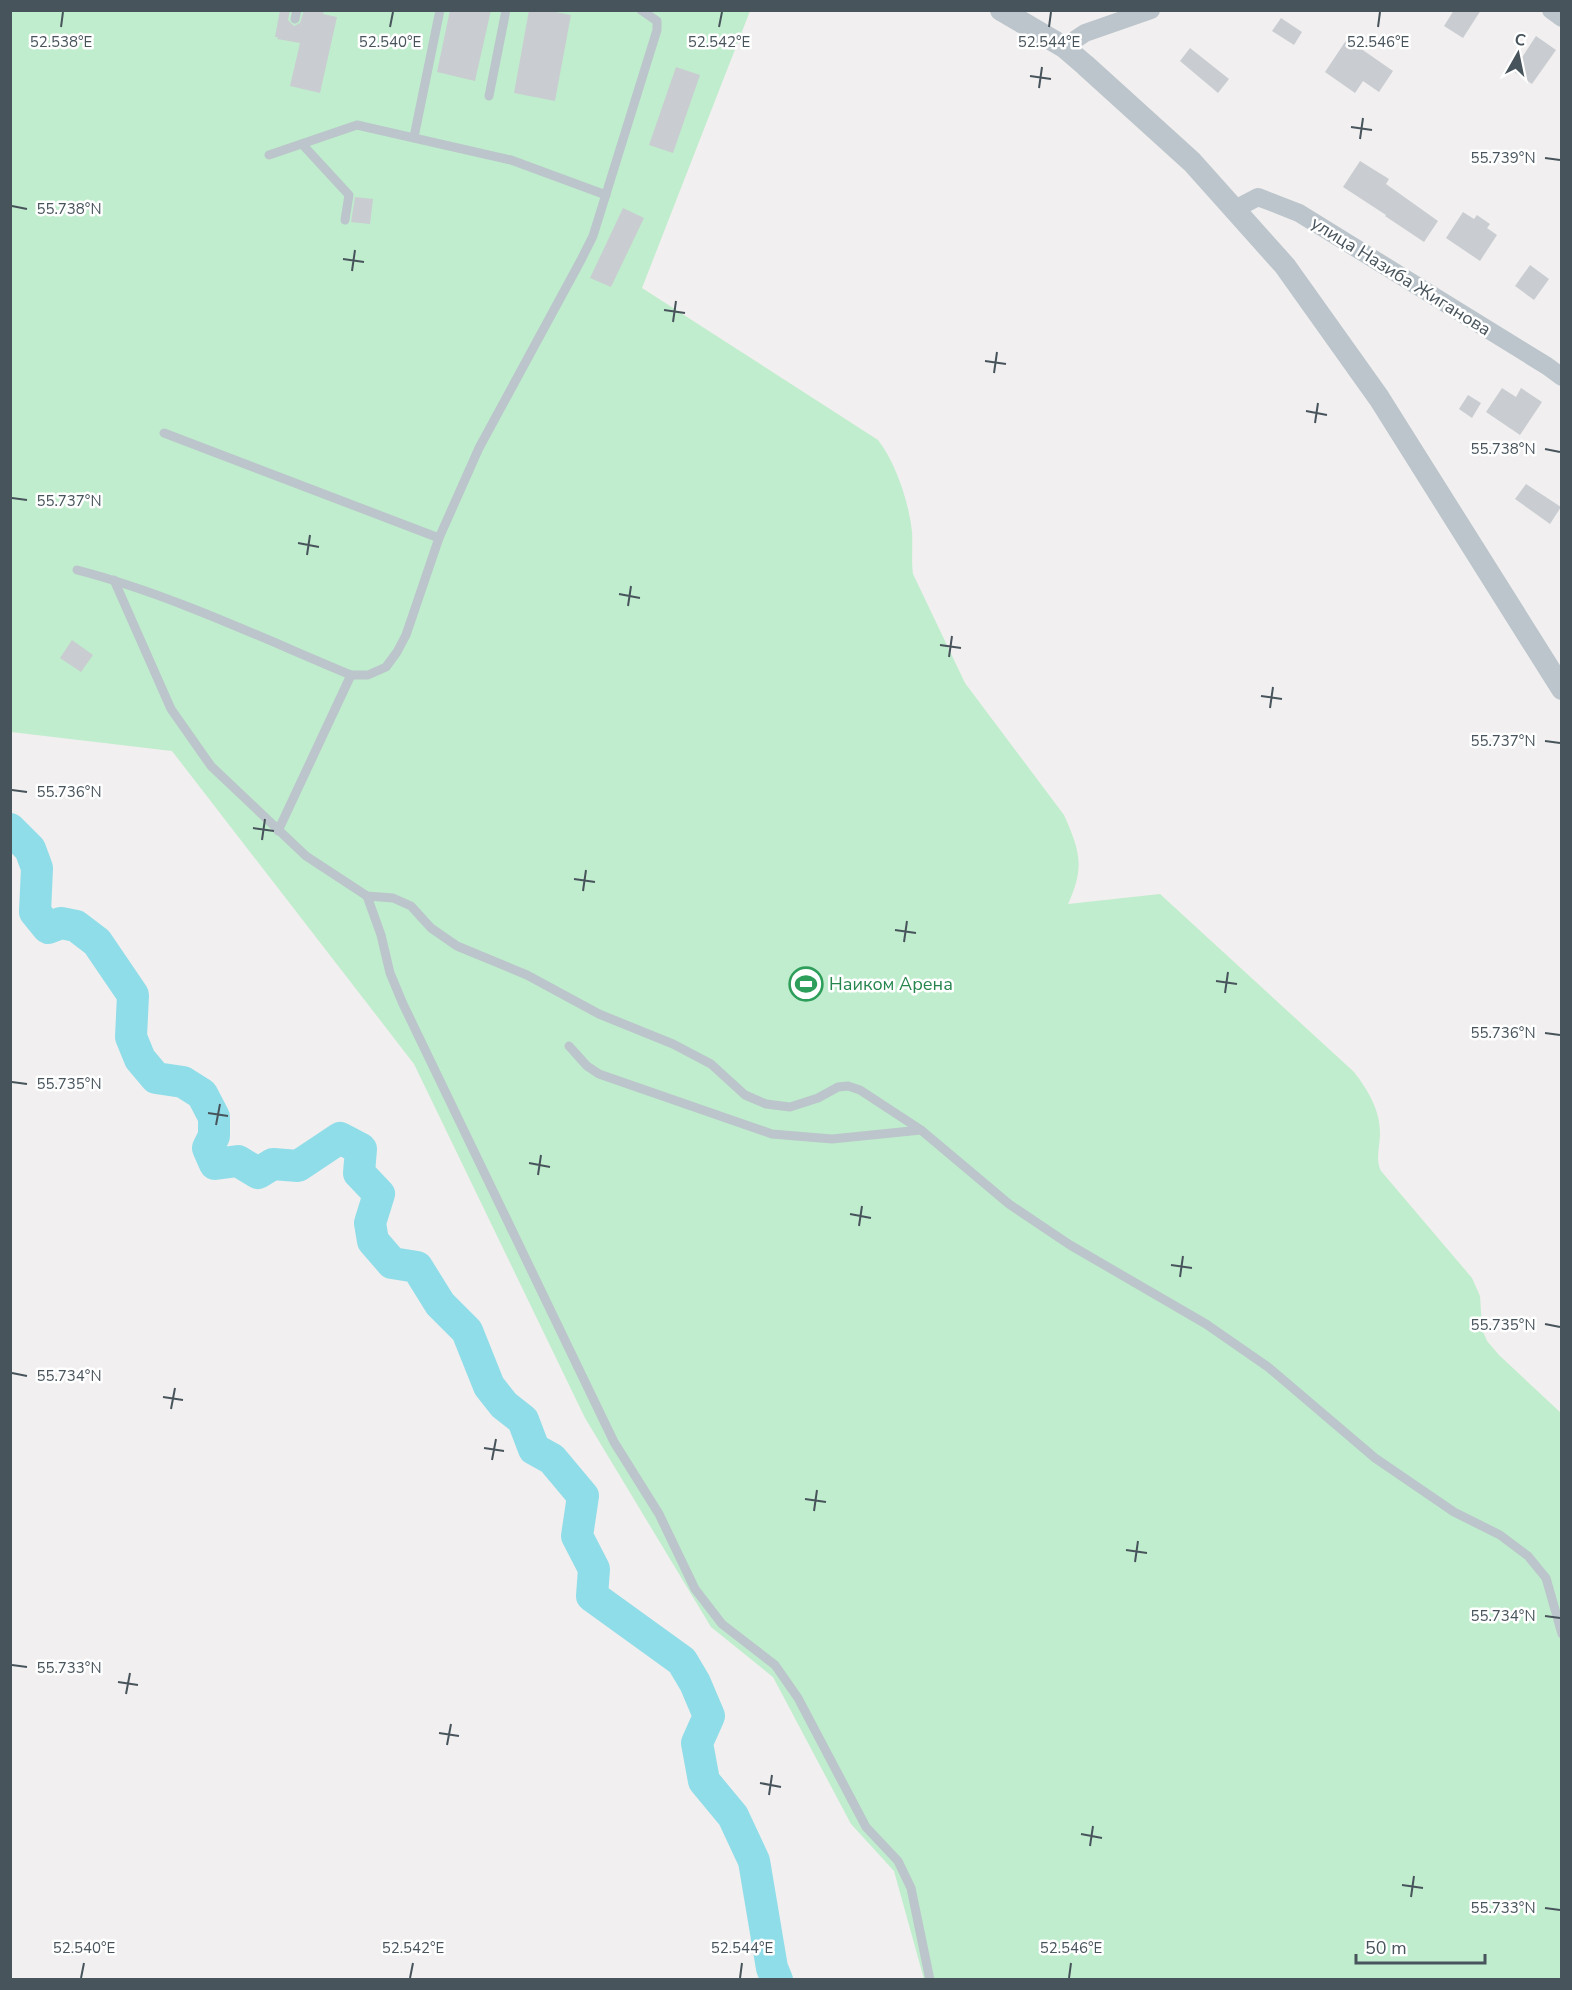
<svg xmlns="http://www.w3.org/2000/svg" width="1572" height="1990" font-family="'Nunito Sans',sans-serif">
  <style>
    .green { fill: #c0edcd }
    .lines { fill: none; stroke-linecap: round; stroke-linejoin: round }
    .river { stroke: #8fdde8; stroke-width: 32 }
    .building { fill: #c9cdd1 }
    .service { stroke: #bbc5cb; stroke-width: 9 }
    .minor { stroke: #bbc5cb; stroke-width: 18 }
    .tertiary { stroke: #bbc5cb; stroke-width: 22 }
    .ticks { fill: none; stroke: #48545c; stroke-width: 2 }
    .labels { text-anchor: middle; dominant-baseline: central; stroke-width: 5; stroke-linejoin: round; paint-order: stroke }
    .street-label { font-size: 18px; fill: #48545c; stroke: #fff }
    .leisure-label { font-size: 18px; fill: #27864d; stroke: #fff; text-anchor: start }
    .ticks-label { font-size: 15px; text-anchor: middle; fill: #48545c; stroke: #fff; stroke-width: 5; stroke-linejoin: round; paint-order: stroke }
  </style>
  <rect width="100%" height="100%" fill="#f1efef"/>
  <path class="green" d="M11,11H750L642,288L878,440C896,463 909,503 912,532C913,545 911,560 913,574L965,683L1064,815C1080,851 1085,867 1068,904L1160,894L1354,1072C1368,1090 1380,1110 1380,1133C1380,1147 1375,1159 1381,1171L1472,1278L1480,1296L1482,1329L1487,1341L1499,1355L1561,1413V1979H924L894,1871L851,1824L773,1677L711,1627L585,1418L414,1064L172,751L11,732Z"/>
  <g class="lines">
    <polyline class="river" points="10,829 30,849 37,868 35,912 48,928 61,923 76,926 97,942 133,995 131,1037 140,1059 156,1078 183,1082 202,1094 214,1117 214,1136 208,1148 215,1164 238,1161 258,1173 273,1164 298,1166 340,1138 361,1149 359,1173 379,1194 370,1223 373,1241 392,1263 417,1267 440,1304 467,1331 489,1386 504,1405 523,1420 534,1449 552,1459 583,1496 577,1536 594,1569 592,1596 682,1661 695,1683 709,1716 697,1743 704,1781 733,1816 754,1861 772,1968 777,1980"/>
  </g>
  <g class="building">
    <polygon points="280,10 290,10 288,20 294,26 300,23 304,10 324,10 323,14 337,17 320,93 290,86 300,43 277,39 278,37 275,37"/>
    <polygon points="450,10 491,10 475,81 437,72"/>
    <polygon points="529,10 545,10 571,15 555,101 514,93"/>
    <polygon points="1454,10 1481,10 1463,38 1444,26"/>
    <polygon points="1281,18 1302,32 1294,45 1272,31"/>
    <polygon points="1536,36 1556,50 1532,84 1513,71"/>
    <polygon points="1347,39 1393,71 1379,92 1363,81 1355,93 1325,72"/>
    <polygon points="1190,48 1229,79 1218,93 1180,61"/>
    <polygon points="676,67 700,75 673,153 649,145"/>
    <polygon points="1360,161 1389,179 1386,184 1438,221 1424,242 1385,216 1386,215 1343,187"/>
    <polygon points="355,197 373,199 370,224 351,222"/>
    <polygon points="623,208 644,218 611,287 590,278"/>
    <polygon points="1463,212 1474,219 1477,215 1490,224 1487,228 1497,235 1480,261 1446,238"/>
    <polygon points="1530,265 1549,279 1534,300 1515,286"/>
    <polygon points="1502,388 1516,397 1521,388 1542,402 1520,435 1486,412"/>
    <polygon points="1468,395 1481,403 1472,418 1459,409"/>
    <polygon points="1526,484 1561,507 1550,524 1515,499"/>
    <polygon points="72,640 93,655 81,672 60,658"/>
  </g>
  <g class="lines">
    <g class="service">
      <polyline points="295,19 297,10"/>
      <polyline points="489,96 506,10"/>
      <polyline points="414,137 440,10"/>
      <polyline points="302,144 349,195 345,220"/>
      <polyline points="269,155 357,125 511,160 606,195"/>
      <polyline points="164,433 439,538"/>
      <path d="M77,570C170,594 262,638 351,675H368L386,667L397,652L406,635L439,538L479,448L581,260L593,236L657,30V21L641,10"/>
      <polyline points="114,580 171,709 211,766 306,856 367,896 393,898 411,906 431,928 457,946 527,975 599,1014 673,1044 711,1064 745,1095 766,1104 790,1107 818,1098 838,1087 848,1086 860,1090 921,1130"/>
      <polyline points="278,831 351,675"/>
      <polyline points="367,896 381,935 390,973 403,1004 614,1442 659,1514 695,1589 722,1624 775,1665 798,1698 866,1827 898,1861 911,1888 930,1980"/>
      <polyline points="569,1046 587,1066 599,1074 772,1134 832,1139 921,1130 1009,1204 1070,1245 1206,1324 1268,1367 1375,1458 1454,1512 1500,1535 1528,1556 1546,1578 1562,1634"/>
    </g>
    <g class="minor">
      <polyline points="1551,10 1562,18"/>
      <polyline points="1064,47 1085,33 1151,10"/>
      <polyline points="1235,209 1258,197 1299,213 1547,366 1562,377"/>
    </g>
    <polyline class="tertiary" points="1001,10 1064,47 1085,65 1192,162 1285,266 1379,398 1562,689"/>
  </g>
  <path class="ticks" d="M61,27L63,12M390,27L393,12M719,27L722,12M1049,27L1051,12M1378,27L1380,12M1030,76L1051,79M1039,88L1042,67M1351,127L1372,130M1360,139L1363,118M1545,158L1560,160M12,206L27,209M343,259L364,262M352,271L355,250M664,310L685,313M673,322L676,301M985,361L1006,364M994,373L997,352M1306,411L1327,415M1315,423L1318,403M1545,449L1560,452M12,498L27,500M298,543L319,547M307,555L310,535M619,594L640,598M628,606L631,586M940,645L961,648M949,657L952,636M1261,696L1282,699M1270,708L1273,687M1545,741L1560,743M12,790L27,792M253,828L274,831M262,840L265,819M574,879L595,882M583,891L586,870M895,930L916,933M904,942L907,921M1216,981L1237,984M1225,993L1228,972M1545,1033L1560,1035M12,1082L27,1084M208,1113L228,1116M216,1125L220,1104M529,1163L550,1167M538,1175L541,1155M850,1214L871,1218M859,1226L862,1206M1171,1265L1192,1268M1180,1277L1183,1256M1545,1324L1560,1327M12,1373L27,1376M163,1397L183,1400M171,1409L175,1388M484,1448L504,1451M492,1460L496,1439M805,1499L826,1502M814,1511L817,1490M1126,1550L1147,1553M1135,1562L1138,1541M1545,1616L1560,1618M12,1665L27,1667M118,1682L138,1685M126,1694L130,1673M439,1733L459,1736M447,1745L451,1724M760,1783L781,1787M769,1795L772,1775M1081,1834L1102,1838M1090,1846L1093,1826M1402,1885L1423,1888M1411,1897L1414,1876M1545,1908L1560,1910M81,1978L84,1963M410,1978L413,1963M740,1978L742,1963M1069,1978L1071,1963"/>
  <defs>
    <symbol id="stadium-ring" viewBox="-11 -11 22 22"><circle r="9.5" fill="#fff" stroke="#2e9e5b" stroke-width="1.5"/><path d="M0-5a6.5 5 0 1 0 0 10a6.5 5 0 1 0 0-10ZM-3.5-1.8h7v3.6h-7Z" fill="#2e9e5b"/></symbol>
  </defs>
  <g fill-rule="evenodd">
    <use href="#stadium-ring" x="787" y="965" width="38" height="38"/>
  </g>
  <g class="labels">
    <g class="street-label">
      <text transform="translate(1401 276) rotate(32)">улица Назиба Жиганова</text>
    </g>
    <g class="leisure-label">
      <text x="829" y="984">Наиком Арена</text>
    </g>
  </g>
  <g class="ticks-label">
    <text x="61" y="47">52.538°E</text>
    <text x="390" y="47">52.540°E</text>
    <text x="719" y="47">52.542°E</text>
    <text x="1049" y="47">52.544°E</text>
    <text x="1378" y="47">52.546°E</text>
    <text x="1503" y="163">55.739°N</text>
    <text x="69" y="214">55.738°N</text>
    <text x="1503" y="454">55.738°N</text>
    <text x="69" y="506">55.737°N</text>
    <text x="1503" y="746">55.737°N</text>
    <text x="69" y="797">55.736°N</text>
    <text x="1503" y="1038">55.736°N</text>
    <text x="69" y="1089">55.735°N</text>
    <text x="1503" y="1330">55.735°N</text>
    <text x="69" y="1381">55.734°N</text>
    <text x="1503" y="1621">55.734°N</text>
    <text x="69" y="1673">55.733°N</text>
    <text x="1503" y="1913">55.733°N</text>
    <text x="84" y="1953">52.540°E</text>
    <text x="413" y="1953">52.542°E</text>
    <text x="742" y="1953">52.544°E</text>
    <text x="1071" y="1953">52.546°E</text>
  </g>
  <rect width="1572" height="1990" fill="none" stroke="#48545c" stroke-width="24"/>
  <g transform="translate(1518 54) rotate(9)" stroke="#ffffff" stroke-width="4.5" paint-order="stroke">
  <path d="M0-4.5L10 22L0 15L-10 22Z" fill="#48545c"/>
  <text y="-9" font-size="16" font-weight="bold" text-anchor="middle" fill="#48545c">С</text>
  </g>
  <path d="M1356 1954v9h129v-9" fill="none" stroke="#48545c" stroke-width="3"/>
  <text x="1365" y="1954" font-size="18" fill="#48545c" stroke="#ffffff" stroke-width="4.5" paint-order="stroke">50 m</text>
</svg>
